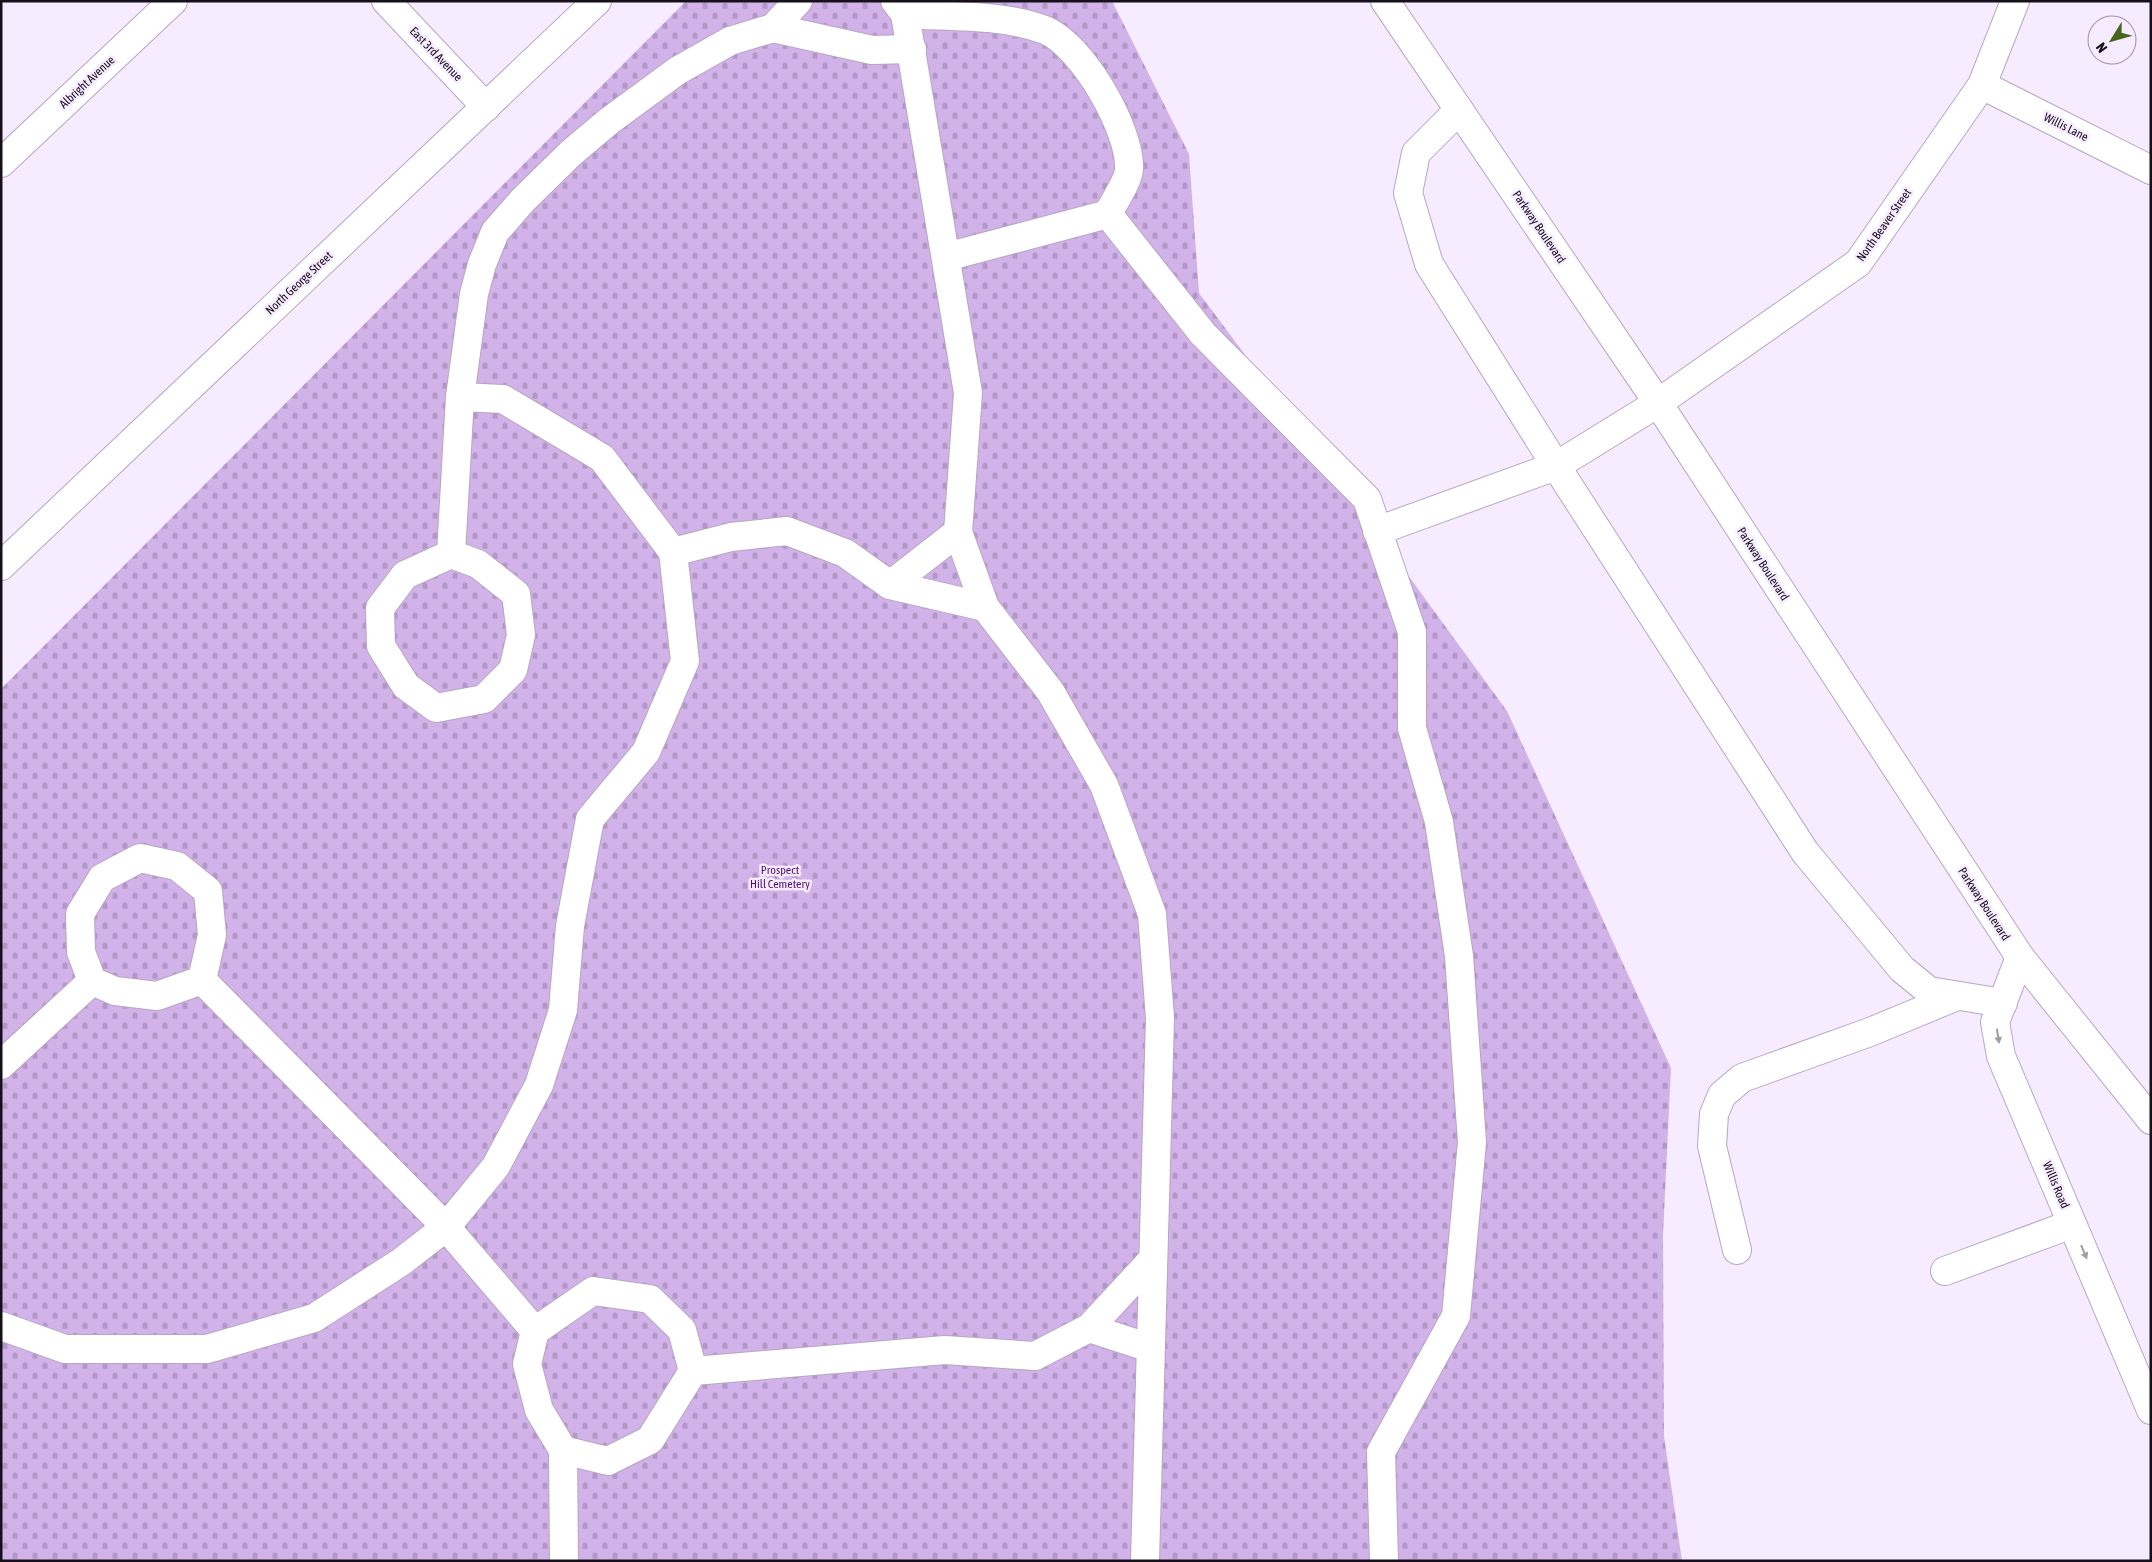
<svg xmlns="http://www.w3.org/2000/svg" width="2152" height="1562" font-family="'Asap Condensed',sans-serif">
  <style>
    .cemetery { fill: url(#cemetery-stones) }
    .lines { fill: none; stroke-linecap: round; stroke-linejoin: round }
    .minor-casing { stroke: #b6a6c3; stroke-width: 30 }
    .major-casing { stroke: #b6a6c3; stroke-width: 30 }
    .minor { stroke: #fff; stroke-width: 28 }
    .major { stroke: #fff; stroke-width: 28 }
    .oneway { fill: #a29fa3 }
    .labels { text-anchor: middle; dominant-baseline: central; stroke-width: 5; stroke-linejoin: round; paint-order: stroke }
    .street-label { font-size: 12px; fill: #16101a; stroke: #f7ecff }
    .park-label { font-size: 12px; fill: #510e73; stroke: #f7ecff }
  </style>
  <defs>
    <pattern id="cemetery-stones" width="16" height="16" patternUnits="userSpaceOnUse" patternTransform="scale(1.25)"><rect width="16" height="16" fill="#d1b2e9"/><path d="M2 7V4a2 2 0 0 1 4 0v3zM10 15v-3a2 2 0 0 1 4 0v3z" fill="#b398c7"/></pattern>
  </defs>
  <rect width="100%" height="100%" fill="#f7ecff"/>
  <polygon class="cemetery" points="686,1 1112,1 1189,154 1199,293 1351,497 1507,711 1671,1068 1663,1235 1664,1436 1682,1561 1,1561 1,689"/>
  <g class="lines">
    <defs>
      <g id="minor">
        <polyline points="386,1 486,107"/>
        <path d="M895,1L905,14C950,17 1003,14 1045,30C1082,45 1131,130 1129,169C1129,180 1113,203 1108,214"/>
        <polyline points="1385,1 1658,403 2020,957 2151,1120"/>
        <polyline points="905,14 968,393 958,532 985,607 1050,691 1104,785 1152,914 1160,1018 1145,1561"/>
        <polyline points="773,28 872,50 912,49"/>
        <polyline points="1982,85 2151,170"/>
        <polyline points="1459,110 1416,153 1408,193 1429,264 1556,466 1805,852 1902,969 1929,991 2003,1003"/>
        <polyline points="1,163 173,1"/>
        <polyline points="946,257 1108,214 1203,334 1367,499 1412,632 1412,728 1439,822 1459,956 1472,1142 1456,1316 1381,1452 1384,1561"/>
        <polyline points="460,397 474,294 482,264 495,232 523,200 571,153 609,121 677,71 730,41 773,28 798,1"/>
        <polyline points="1377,531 1556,466 1658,403 1858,263 1982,85 2015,1"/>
        <polyline points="673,552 731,537 787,531 845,553 890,585 958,532"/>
        <polyline points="451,554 405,575 380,608 381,646 406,686 436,708 484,699 513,670 521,635 516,594 478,564 451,554 460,397 503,399 602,458 673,552 685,661 646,752 590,819 570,926 563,1010 539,1085 496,1166 446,1227 535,1331 527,1364 539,1410 563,1450 608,1461 650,1440 693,1371 682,1330 650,1299 593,1291 535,1331"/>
        <polyline points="890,585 985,607"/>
        <polygon points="140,858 177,866 208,891 212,935 202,980 157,996 115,991 92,981 81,952 80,914 102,878"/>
        <polyline points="2020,957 1995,1022 2001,1056 2151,1410"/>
        <polyline points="1,1065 92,981"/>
        <polyline points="1737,1250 1712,1146 1714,1114 1722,1095 1742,1078 1870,1032 1957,996"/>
        <polyline points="1945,1271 2072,1224"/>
        <polyline points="1,1326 65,1349 207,1349 314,1318 401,1262 446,1227 202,980"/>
        <polyline points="1089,1328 1150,1348"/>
        <polyline points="693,1371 945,1350 1035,1356 1089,1328 1153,1259"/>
        <polyline points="563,1450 564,1561"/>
      </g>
      <polyline id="major" points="1,566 597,1"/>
    </defs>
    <use href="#minor" class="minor-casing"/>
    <use href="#major" class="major-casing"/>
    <use href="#minor" class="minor"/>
    <use href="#major" class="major"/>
  </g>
  <defs><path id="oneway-solid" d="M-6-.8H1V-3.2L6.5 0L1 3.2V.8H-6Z" transform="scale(1.25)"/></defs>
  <g class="oneway">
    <use href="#oneway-solid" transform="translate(1998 1036) rotate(81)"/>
    <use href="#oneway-solid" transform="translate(2084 1252) rotate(67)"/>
  </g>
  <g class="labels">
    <g class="street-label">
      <text transform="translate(436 54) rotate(46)">East 3rd Avenue</text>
      <text transform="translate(87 82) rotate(-43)">Albright Avenue</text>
      <text transform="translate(2066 127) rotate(27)">Willis Lane</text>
      <text transform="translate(1884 225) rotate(-55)">North Beaver Street</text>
      <text transform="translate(1539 227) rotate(56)">Parkway Boulevard</text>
      <text transform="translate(299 283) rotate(-43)">North George Street</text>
      <text transform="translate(1763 564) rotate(57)">Parkway Boulevard</text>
      <text transform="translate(1984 904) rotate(57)">Parkway Boulevard</text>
      <text transform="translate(2056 1185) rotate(67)">Willis Road</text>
    </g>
    <g class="park-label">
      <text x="780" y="870">Prospect<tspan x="780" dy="14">Hill Cemetery</tspan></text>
    </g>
  </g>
  <rect width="2152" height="1562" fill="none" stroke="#16101a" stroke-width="5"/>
  <g transform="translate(2112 40) rotate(233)"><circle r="24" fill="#f7ecff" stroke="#9d94a3"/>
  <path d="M0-4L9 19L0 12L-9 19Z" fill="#45651a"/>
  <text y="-8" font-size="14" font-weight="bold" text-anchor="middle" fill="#16101a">N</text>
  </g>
</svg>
